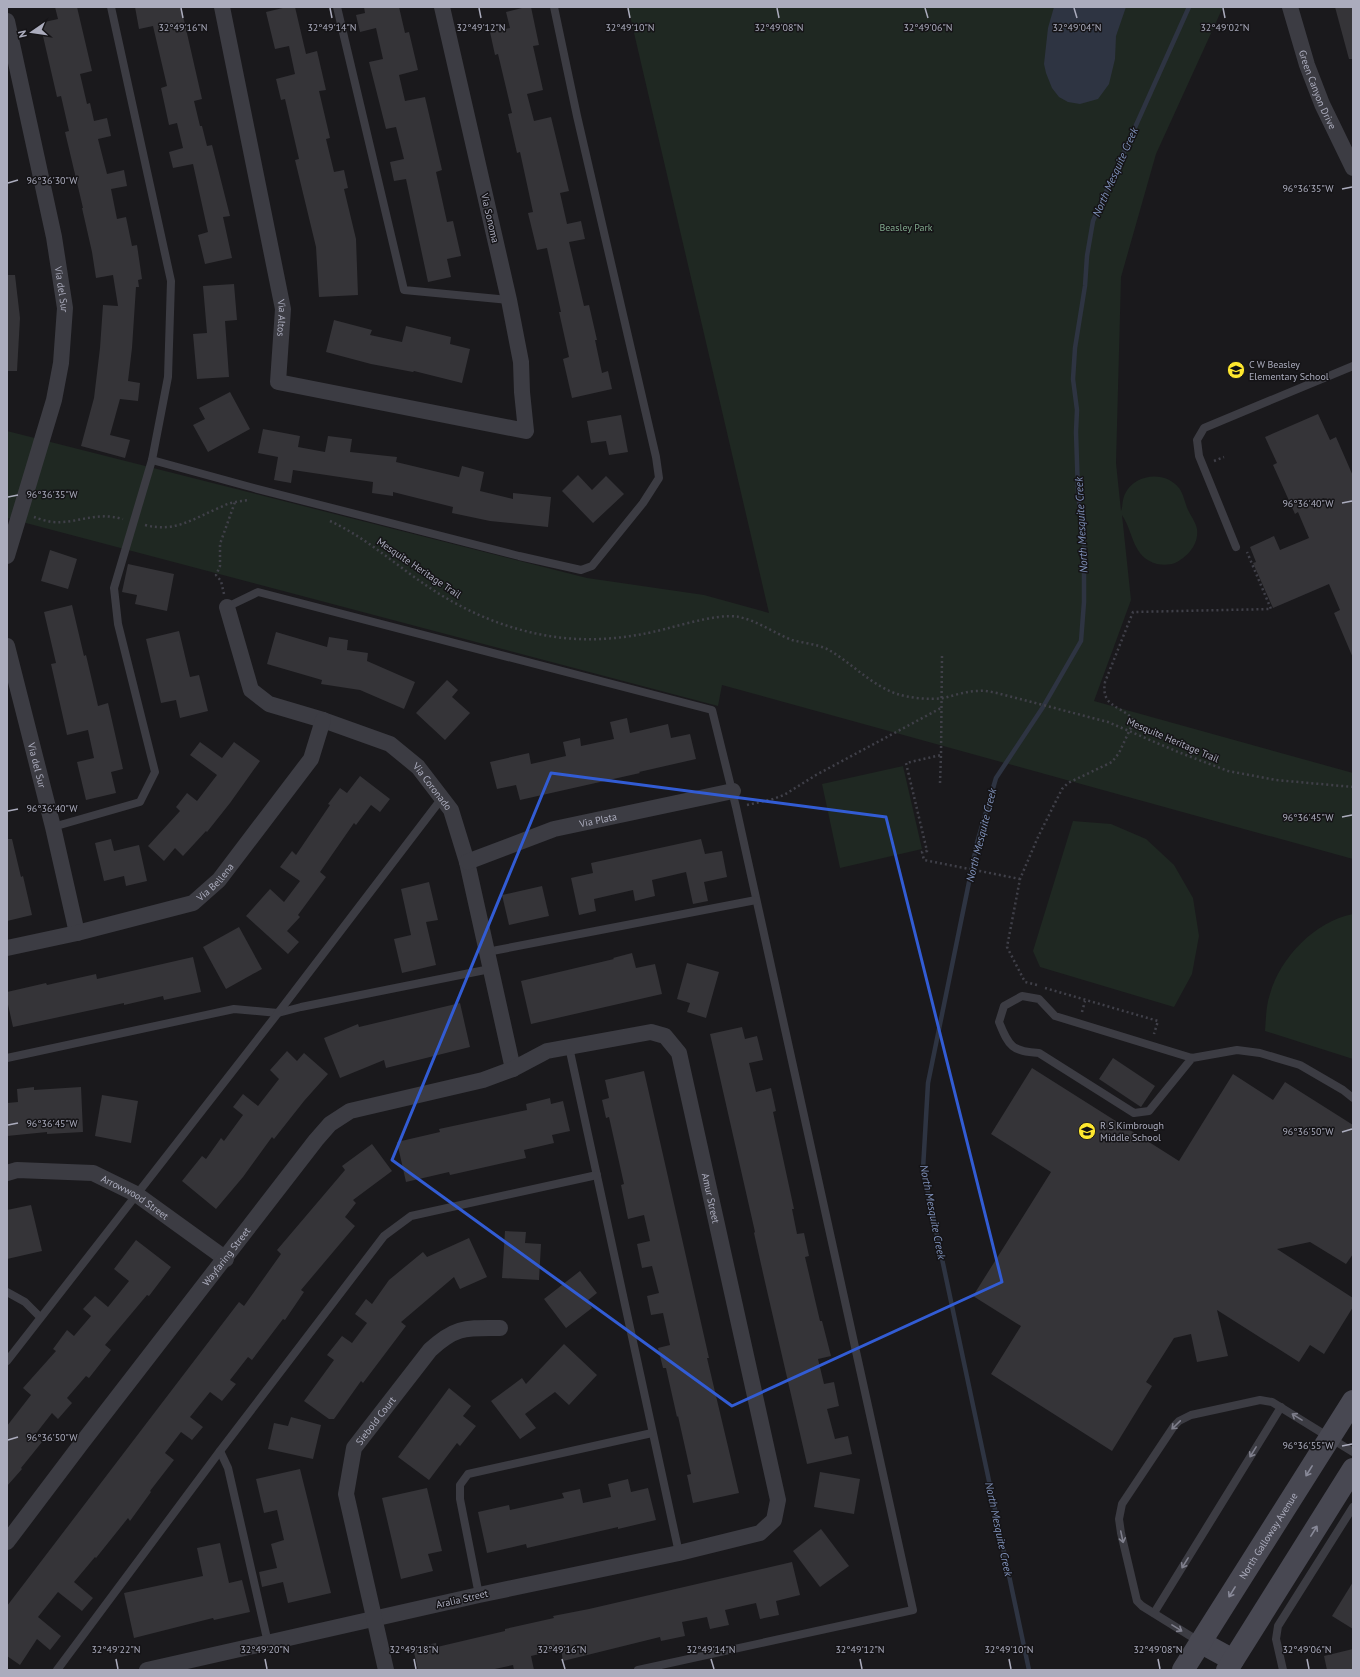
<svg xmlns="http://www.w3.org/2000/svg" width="1360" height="1677" font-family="'PT Sans',sans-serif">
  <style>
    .green { fill: #1f2822 }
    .water { fill: #2e3442 }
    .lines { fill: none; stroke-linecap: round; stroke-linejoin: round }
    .stream { stroke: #2e3442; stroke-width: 4.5 }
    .building { fill: #353438 }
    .path { stroke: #404049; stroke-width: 2.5; stroke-dasharray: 2 3; stroke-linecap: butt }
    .lane { stroke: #3c3c43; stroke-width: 8 }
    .street { stroke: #3c3c43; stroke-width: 16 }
    .secondary { stroke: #484852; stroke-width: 22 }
    .oneway { stroke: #7f7f8c }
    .oneway2 { stroke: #888998 }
    .marked { fill: none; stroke: #325cd4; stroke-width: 3; stroke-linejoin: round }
    .ticks { fill: none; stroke: #abacbd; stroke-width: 1.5 }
    .labels { text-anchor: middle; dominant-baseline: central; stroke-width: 3; stroke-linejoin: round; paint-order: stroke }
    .street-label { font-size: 10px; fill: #abacbd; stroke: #151417 }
    .park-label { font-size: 10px; fill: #80a98c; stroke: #151417 }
    .poi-label { font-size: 10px; fill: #abacbd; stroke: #151417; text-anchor: start }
    .water-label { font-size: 11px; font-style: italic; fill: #7f91ba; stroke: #151417 }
    .ticks-label { font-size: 10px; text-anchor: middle; fill: #abacbd; stroke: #151417; stroke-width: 3; stroke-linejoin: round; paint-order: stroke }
  </style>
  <rect width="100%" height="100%" fill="#1a191c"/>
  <g class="green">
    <path d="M628,7H1223L1156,154L1121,277L1116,463L1121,511C1123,506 1122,500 1125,494C1134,474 1165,470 1179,488C1183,493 1185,503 1188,510C1191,516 1196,523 1197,529C1199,545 1187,557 1175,563C1170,565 1163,565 1157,564C1132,557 1134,533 1122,515L1131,600L1094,701L1353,773V859L722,685L718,706L7,518V431L587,578L704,595L769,613Z"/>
    <polygon points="903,766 922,849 840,868 822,784"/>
    <polygon points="1073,821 1111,824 1146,839 1174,865 1193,898 1199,936 1192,974 1174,1007 1040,967 1033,951"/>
    <path d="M1353,914V1059L1265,1031C1266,1019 1266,1005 1270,994C1280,958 1315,921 1353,914Z"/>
  </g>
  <polygon class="water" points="1054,7 1126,7 1116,36 1115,59 1109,84 1098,99 1080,104 1068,102 1059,97 1052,88 1046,73 1044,64 1048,28"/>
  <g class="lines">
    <polyline class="stream" points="1029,1670 923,1169 928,1083 977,843 996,778 1043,707 1081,641 1084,602 1084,545 1078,493 1076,432 1077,410 1073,379 1075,348 1085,286 1087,256 1093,221 1189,7"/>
  </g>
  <g class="building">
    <polygon points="55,7 77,7 92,71 80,74 87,104 90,103 94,121 107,118 111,136 98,139 107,174 124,170 127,186 111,189 117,219 126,217 132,246 137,245 142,279 138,280 139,287 136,287 132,348 128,381 140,383 138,401 120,399 110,435 130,440 125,458 81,446 94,398 100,348 103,305 118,306 113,275 96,278 92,252 82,208 83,208 65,132 69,131 61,96 57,97 40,23 58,19"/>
    <polygon points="135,7 181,7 202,99 194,101 200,126 202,126 207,146 212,145 230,216 223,217 232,258 205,264 198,235 208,232 193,164 173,168 169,152 183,148 177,123 169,125 161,88 167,86 153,26 139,29"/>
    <polygon points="287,7 295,7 306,54 317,51 326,90 319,91 330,138 326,139 334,172 344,170 348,188 344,189 356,239 358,295 319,297 316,247 295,160 299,159 285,99 281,100 276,79 295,74 289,46 275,49 266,12"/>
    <polygon points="364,7 399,7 405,33 409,32 418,70 399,75 405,101 425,97 442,170 436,172 447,222 453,221 461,256 447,259 451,277 428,282 406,179 394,181 390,162 404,159 396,127 386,129 369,62 383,59 376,28 360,32 356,15 365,13"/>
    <polygon points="526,7 531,7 539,45 533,46 543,90 527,94 534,121 551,117 569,191 560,193 567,224 581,221 585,239 569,242 584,306 589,305 597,340 595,340 602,373 608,371 612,389 572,398 563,359 569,357 559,312 561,312 547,248 537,250 528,213 533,212 520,152 517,153 508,114 512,113 498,54 495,55 490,32 510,28 506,12"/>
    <polygon points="1335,7 1353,7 1353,59 1349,59"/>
    <polygon points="7,275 15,275 20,318 17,371 7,371"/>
    <polygon points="234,284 237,320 225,321 229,377 197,379 193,334 207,333 203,286"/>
    <polygon points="334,320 372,330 370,335 402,342 406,326 451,337 450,344 470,349 462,383 414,371 413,372 371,364 326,352"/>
    <polygon points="230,392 250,429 208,452 193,425 205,419 199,408"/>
    <polygon points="1318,414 1330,440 1336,437 1353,476 1353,658 1334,613 1340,610 1329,584 1273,608 1253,563 1256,562 1250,547 1274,536 1280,550 1309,538 1298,512 1295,514 1273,465 1277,463 1265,437"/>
    <polygon points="621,415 628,452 609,455 606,441 591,443 587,421"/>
    <polygon points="263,429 300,436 298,447 325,452 328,436 352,439 350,452 397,457 396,462 459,477 462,466 484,472 480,491 513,499 513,493 551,497 548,527 490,521 452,513 453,507 393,492 393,496 372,493 373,482 293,470 291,483 274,480 278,457 258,453"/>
    <polygon points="578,475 592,490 606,476 624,494 593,523 562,491"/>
    <polygon points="50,550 77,559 68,589 41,581"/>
    <polygon points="128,564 174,574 167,611 135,604 137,595 122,592"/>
    <polygon points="72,605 84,656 86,655 98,706 108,703 123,769 111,772 116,793 86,800 77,762 94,758 88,730 67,735 51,664 56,663 44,612"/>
    <polygon points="179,631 190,677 199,675 208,711 180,718 176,700 161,703 146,639"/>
    <polygon points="276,632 327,647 329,637 348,640 347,650 368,653 367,661 415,682 404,709 360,690 321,684 322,680 267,664"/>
    <polygon points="447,680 458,690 452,697 470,713 445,740 416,713"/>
    <polygon points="627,718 630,733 668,724 671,738 690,734 696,759 639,772 640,773 520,800 516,785 497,789 490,762 529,753 531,764 566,756 563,742 580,738 581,746 614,739 610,722"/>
    <polygon points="200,742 222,758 234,742 260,761 230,803 207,832 206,831 183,856 175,848 164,861 148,846 180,811 176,807 187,793 197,801 217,775 190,755"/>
    <polygon points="360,776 390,799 380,812 371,805 356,825 354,823 320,872 326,877 298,915 300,917 287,931 299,942 288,954 246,916 270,889 284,902 300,881 280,867 292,851 296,855 330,805 328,804 340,788 347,793"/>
    <polygon points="7,839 12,839 21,877 23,876 32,915 7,921"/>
    <polygon points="111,839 114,851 139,845 147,881 126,886 124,876 104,881 95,843"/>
    <polygon points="701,839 705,854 722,851 727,877 704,882 708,901 693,904 686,872 652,880 655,896 635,901 633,890 594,899 596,911 579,915 571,878 593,873 591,863"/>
    <polygon points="429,882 438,920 426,922 436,965 402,973 394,939 411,935 401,889"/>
    <polygon points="542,886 549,916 509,925 502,895"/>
    <polygon points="239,927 262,969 226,989 203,947"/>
    <polygon points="632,953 636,968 655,964 662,994 531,1024 521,981 614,959 613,958"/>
    <polygon points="193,957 201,992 164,1000 163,996 124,1005 124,1003 13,1027 7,1000 7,992 46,983 47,985 96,974 97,979"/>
    <polygon points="687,963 719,972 706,1018 687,1012 690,1003 677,999"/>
    <polygon points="460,1003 470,1047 386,1068 384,1060 340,1078 324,1038 358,1024 359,1027"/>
    <polygon points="742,1027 745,1039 757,1036 763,1060 749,1063 756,1092 771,1088 776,1111 773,1112 794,1209 792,1209 797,1234 804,1233 809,1256 805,1257 820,1321 822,1321 831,1356 818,1359 824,1384 834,1382 839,1406 827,1409 835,1439 848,1436 852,1454 807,1464 765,1282 754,1233 755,1232 710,1034"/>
    <polygon points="287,1051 297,1061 304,1053 328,1074 304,1101 274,1139 272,1137 243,1177 216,1209 182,1181 202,1156 206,1159 221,1138 224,1141 243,1115 233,1107 243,1094 258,1106 279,1079 270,1070"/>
    <polygon points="1113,1058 1155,1086 1141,1107 1099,1079"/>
    <polygon points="1032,1068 1179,1161 1233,1074 1273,1100 1285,1082 1353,1125 1353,1254 1346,1264 1310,1242 1277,1249 1353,1298 1353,1307 1324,1354 1310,1345 1299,1362 1217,1310 1228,1356 1197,1362 1191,1334 1174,1338 1146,1382 1152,1386 1112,1451 991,1374 1021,1326 973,1296 1051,1172 991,1134"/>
    <polygon points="644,1071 709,1358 707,1358 739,1493 693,1503 687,1475 691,1474 678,1416 677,1417 666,1368 663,1368 658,1348 670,1345 663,1313 651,1315 647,1296 659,1293 652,1266 642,1268 637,1244 650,1241 644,1215 628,1219 621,1185 624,1184 609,1117 606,1118 602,1100 609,1098 605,1080"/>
    <polygon points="34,1087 34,1090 81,1087 83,1132 47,1134 47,1132 7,1136 7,1103 18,1102 17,1089"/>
    <polygon points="102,1095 138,1101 131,1143 95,1136"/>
    <polygon points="550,1098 551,1104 563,1101 570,1131 552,1135 554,1143 524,1150 526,1158 450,1175 449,1172 406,1182 397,1142 440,1132 439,1129 527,1110 526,1104"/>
    <polygon points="372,1144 392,1171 353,1200 356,1203 345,1217 355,1226 301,1290 304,1292 285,1320 283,1319 252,1360 248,1357 230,1380 236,1384 222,1401 210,1392 190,1417 203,1427 192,1440 181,1432 165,1453 174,1460 150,1491 151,1492 130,1521 128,1518 96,1558 95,1557 74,1582 93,1598 82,1611 58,1592 38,1617 61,1636 50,1650 37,1639 20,1665 7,1656 7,1606 239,1302 244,1306 281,1254 277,1250 345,1170 342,1166"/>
    <polygon points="31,1205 42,1251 7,1259 7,1210"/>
    <polygon points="505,1231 526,1232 525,1243 541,1244 539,1280 502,1278"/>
    <polygon points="469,1238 487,1277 460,1289 454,1277 401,1322 406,1326 363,1383 361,1381 334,1419 329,1419 304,1401 334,1360 327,1355 342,1336 352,1343 367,1323 355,1314 366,1299 372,1304 389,1280 423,1252 427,1257"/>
    <polygon points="136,1240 171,1267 149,1296 147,1295 105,1345 111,1350 89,1378 86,1376 67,1398 72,1403 58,1419 52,1413 34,1436 42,1442 21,1468 22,1469 7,1486 7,1426 31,1395 23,1388 56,1351 53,1349 67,1330 74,1336 91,1316 83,1309 95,1296 108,1307 129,1281 114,1269"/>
    <polygon points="580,1271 597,1293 587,1301 592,1308 566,1328 544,1299"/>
    <polygon points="564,1344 597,1375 569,1405 555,1392 525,1414 536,1428 520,1439 491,1401 522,1378 526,1384"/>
    <polygon points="449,1388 471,1406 463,1416 476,1426 460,1446 457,1443 429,1480 398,1457"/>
    <polygon points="291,1417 321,1425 313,1459 268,1449 274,1423 288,1426"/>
    <polygon points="300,1469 331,1593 288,1603 283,1582 262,1587 259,1572 277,1568 271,1544 284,1540 277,1510 264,1513 256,1479"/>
    <polygon points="820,1472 860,1479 854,1514 814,1507"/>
    <polygon points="628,1479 631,1492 648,1488 656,1520 618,1529 618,1527 527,1548 526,1544 487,1553 478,1512 509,1505 510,1510 564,1498 562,1493 580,1489 583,1503 611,1497 608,1484"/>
    <polygon points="427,1488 442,1551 428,1554 433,1571 401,1579 382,1498"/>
    <polygon points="821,1529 849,1566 820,1587 793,1551"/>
    <polygon points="220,1543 229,1583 242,1580 250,1612 214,1620 213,1618 134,1638 124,1593 203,1576 197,1548"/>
    <polygon points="792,1562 800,1595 776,1601 779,1615 760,1619 756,1603 725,1610 729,1625 710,1629 707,1617 682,1622 685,1636 661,1641 660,1637 563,1661 561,1649 531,1656 534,1670 514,1670 513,1665 490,1670 418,1670 413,1648 436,1643 437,1647 505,1631 505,1629 554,1618 553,1616 589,1609"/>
    <polygon points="1353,1582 1353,1629 1332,1616"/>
    <polygon points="1353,1649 1353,1670 1327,1670 1324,1656"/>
  </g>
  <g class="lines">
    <g class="path">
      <polyline points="1214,461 1224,457"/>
      <path d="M34,517C39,519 46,521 52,522C78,524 94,511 123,519"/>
      <path d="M330,521C371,540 403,572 441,595C482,620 530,637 578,639C600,640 622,638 643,634C667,630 717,612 739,617C758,621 774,633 792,640C803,643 816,644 827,649C851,662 869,684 897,694C910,698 929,700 944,698C955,695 967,691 979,691C985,690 991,692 997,693L1108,722L1178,752L1228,771L1276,780L1353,787"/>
      <path d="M145,525C176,533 194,518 221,507C230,502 240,501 250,500"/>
      <polyline points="224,594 221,581 216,575 220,566 220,544 235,502"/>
      <polyline points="942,656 941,755 906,763 927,851 922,852 924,860 1020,879"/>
      <polyline points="940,783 941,755"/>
      <polyline points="747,805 773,799 784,795 816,775 941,708"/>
      <path d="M1037,985L1025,982L1007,947L1020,879L1038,837L1062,789L1068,783L1112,762L1119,753L1133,723L1132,718C1118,705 1101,706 1105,682L1133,612L1271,609L1247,552"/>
      <polyline points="1045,988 1158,1021 1154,1034"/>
      <polyline points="1082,1012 1085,1001"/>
    </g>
    <g class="lane">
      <polyline points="337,7 404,290 509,300"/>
      <polyline points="152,460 254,488 519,556 581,570 592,566 643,503 659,478 656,457 577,116 554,7"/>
      <polyline points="1236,547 1199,456 1197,440 1204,428 1353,366"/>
      <polyline points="227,607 258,592 712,710 736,807 913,1610 638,1670"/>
      <polyline points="53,827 140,802 155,772 118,624 114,588 152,460 168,377 171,281 111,7"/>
      <polyline points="487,952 756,900"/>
      <polyline points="569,1047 679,1553"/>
      <polyline points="7,1058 234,1009 278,1013 301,1007 490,969"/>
      <path d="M1192,1058L1149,1111L1134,1113L1039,1053C1012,1051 1009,1047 999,1022L1004,1006L1022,996L1039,999L1055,1016L1192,1058L1237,1050L1260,1053L1300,1065L1343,1090L1353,1098"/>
      <polyline points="7,1292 25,1302 40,1317"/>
      <polyline points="7,1361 278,1013 442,798"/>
      <polyline points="220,1451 228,1468 268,1643"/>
      <polyline points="479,1595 460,1499 460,1485 468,1474 652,1433"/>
      <polyline points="1154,1613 1281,1407"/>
      <polyline points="1200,1642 1142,1606 1137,1601 1121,1533 1119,1519 1122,1504 1174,1426 1179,1421 1191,1415 1260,1400 1272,1402 1353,1452"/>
      <polyline points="57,1670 220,1451 384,1236 411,1216 597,1175"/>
      <polyline points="1283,1670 1276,1639 1278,1626 1353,1507"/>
    </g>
    <g class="street">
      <path id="s1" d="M222,7L283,309L278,382L526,431L522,392L521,362L509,300L442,7"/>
      <path id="s2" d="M1290,7L1307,65L1322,104L1353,168"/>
      <path id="s3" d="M7,21L54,237L65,308L61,363L54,400L7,556"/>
      <path id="s4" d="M227,607L251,690L269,704L323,720L390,744L418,767L451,810L467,862L513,1069"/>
      <path id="s5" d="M7,646L53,827L77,933"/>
      <path id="s6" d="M467,862L554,829L733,791"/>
      <path id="s7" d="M7,948L77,933L193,903L219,880L311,759L323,720"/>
      <path id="s8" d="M7,1173L17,1170L93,1173L136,1194L226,1259"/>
      <path id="s9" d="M7,1542L81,1444L316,1140L330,1124L350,1111L483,1080L513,1069L547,1051L651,1032L665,1036L679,1053L778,1500L774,1520L760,1533L679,1553L479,1595L147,1670"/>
      <path id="s10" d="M386,1670L346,1494L354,1448L430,1350C456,1326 466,1328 500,1328"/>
    </g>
    <g class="secondary">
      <polyline points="1200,1642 1233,1660"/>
      <path id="s11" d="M1183,1670L1353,1401"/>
      <polyline points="1227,1670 1353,1469"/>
    </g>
  </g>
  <defs><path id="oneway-shaft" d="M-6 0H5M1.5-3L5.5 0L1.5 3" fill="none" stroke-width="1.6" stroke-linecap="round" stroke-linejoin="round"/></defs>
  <g class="oneway">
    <use href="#oneway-shaft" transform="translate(1297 1417) rotate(-148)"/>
    <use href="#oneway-shaft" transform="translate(1176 1425) rotate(136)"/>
    <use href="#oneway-shaft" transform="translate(1253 1452) rotate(122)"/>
    <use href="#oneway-shaft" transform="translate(1122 1537) rotate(78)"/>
    <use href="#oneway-shaft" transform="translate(1185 1563) rotate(122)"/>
    <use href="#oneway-shaft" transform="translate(1177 1628) rotate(32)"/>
  </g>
  <g class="oneway2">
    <use href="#oneway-shaft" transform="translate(1309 1471) rotate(122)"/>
    <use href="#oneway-shaft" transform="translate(1314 1531) rotate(-58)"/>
    <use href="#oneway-shaft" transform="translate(1232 1592) rotate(122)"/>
  </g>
  <path class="marked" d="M551,773L886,817L1002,1282L732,1406L392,1160Z"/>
  <path class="ticks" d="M181,8L183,18M330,8L332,18M479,8L481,18M628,8L630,18M777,8L779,18M925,8L928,18M1074,8L1077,18M1223,8L1225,18M8,183L18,180M1342,189L1352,187M8,497L18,495M1342,503L1352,501M8,811L18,809M1342,817L1352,815M8,1125L18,1123M1342,1132L1352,1129M8,1440L18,1437M1342,1446L1352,1444M116,1659L118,1669M265,1659L267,1669M414,1659L416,1669M562,1659L565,1669M711,1659L714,1669M860,1659L862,1669M1009,1659L1011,1669M1158,1659L1160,1669M1307,1659L1309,1669"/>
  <defs>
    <symbol id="school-disc" viewBox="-11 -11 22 22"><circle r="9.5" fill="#ffe82e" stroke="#151417"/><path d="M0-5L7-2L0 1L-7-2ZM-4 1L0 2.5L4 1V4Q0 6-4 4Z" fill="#111"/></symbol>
  </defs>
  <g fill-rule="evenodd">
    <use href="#school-disc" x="1226" y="360" width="20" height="20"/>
    <use href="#school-disc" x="1077" y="1121" width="20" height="20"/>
  </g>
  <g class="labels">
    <g class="street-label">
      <text stroke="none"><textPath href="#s2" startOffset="87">Green Canyon Drive</textPath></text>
      <text transform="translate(490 218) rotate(77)">Via Sonoma</text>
      <text stroke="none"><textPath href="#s3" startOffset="274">Via del Sur</textPath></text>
      <text stroke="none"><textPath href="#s1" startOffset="317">Via Altos</textPath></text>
      <text transform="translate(419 568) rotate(34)">Mesquite Heritage Trail</text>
      <text transform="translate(1173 740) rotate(23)">Mesquite Heritage Trail</text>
      <text stroke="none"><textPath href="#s5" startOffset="123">Via del Sur</textPath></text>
      <text stroke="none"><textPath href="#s4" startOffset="297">Via Coronado</textPath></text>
      <text stroke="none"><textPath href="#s6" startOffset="138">Via Plata</textPath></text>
      <text stroke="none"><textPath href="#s7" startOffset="222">Via Bellena</textPath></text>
      <text stroke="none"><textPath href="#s8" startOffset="135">Arrowwood Street</textPath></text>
      <text stroke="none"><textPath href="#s9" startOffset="1050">Amur Street</textPath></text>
      <text stroke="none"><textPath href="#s9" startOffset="360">Wayfaring Street</textPath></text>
      <text stroke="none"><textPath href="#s10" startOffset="262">Siebold Court</textPath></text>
      <text stroke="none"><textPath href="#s11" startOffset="159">North Galloway Avenue</textPath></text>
      <text transform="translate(462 1599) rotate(-13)">Aralia Street</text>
    </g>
    <g class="park-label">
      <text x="906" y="227">Beasley Park</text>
    </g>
    <g class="poi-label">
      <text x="1249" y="364">C W Beasley<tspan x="1249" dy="12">Elementary School</tspan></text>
      <text x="1100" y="1125">R S Kimbrough<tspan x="1100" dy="12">Middle School</tspan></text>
    </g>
    <g class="water-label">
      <text transform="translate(1115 172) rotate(-66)">North Mesquite Creek</text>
      <text transform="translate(1081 525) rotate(-93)">North Mesquite Creek</text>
      <text transform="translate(981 835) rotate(-76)">North Mesquite Creek</text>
      <text transform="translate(933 1212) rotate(79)">North Mesquite Creek</text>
      <text transform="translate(999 1529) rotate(78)">North Mesquite Creek</text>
    </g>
  </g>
  <g class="ticks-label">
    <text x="183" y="31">32°49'16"N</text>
    <text x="332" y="31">32°49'14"N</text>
    <text x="481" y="31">32°49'12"N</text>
    <text x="630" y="31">32°49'10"N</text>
    <text x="779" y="31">32°49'08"N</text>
    <text x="928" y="31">32°49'06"N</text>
    <text x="1077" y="31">32°49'04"N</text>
    <text x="1225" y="31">32°49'02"N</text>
    <text x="52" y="184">96°36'30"W</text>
    <text x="1308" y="192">96°36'35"W</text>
    <text x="52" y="498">96°36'35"W</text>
    <text x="1308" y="507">96°36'40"W</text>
    <text x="52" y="812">96°36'40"W</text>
    <text x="1308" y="821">96°36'45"W</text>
    <text x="52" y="1127">96°36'45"W</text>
    <text x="1308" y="1135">96°36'50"W</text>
    <text x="52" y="1441">96°36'50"W</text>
    <text x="1308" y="1449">96°36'55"W</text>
    <text x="116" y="1653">32°49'22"N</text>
    <text x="265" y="1653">32°49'20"N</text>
    <text x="414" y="1653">32°49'18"N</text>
    <text x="562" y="1653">32°49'16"N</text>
    <text x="711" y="1653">32°49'14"N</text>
    <text x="860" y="1653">32°49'12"N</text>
    <text x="1009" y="1653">32°49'10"N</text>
    <text x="1158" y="1653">32°49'08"N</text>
    <text x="1307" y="1653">32°49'06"N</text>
  </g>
  <rect width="1360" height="1677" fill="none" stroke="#abacbd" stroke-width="16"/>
  <g transform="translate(32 32) rotate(257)" stroke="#151417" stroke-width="3" paint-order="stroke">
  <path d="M0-3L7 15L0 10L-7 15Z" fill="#abacbd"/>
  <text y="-6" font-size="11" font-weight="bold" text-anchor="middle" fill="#abacbd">N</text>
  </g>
</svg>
